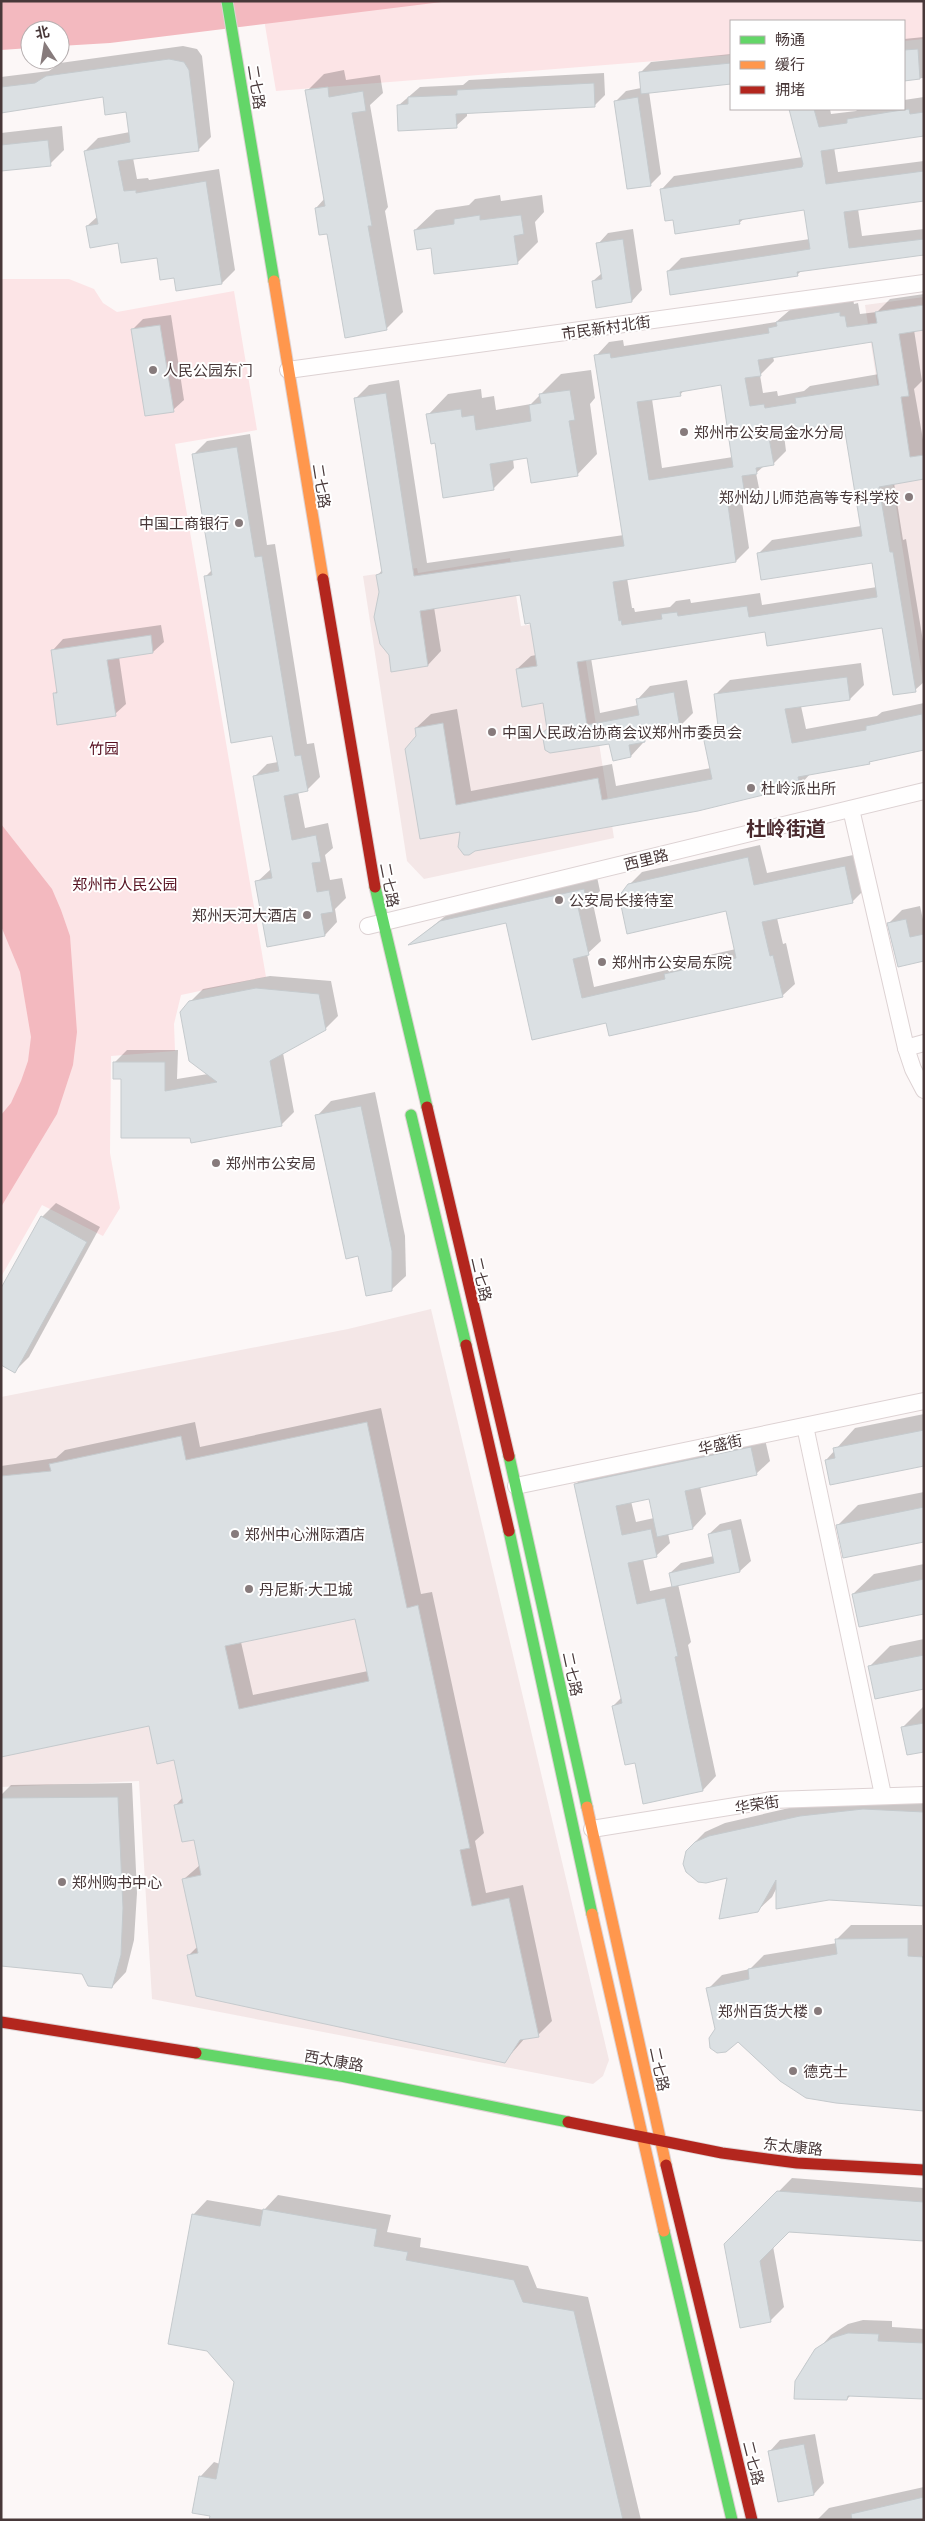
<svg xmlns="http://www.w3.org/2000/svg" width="925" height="2521" font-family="'Noto Sans','Noto Sans SC',sans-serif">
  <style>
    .built { fill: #f4e7e7 }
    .green { fill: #fce4e6 }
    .water { fill: #f3b9bf }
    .shadow { fill: #0003; fill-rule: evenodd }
    .building { fill: #dbe0e3; stroke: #c5cacd; fill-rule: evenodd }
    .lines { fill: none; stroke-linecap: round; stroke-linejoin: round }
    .street-casing { stroke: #ddd2d3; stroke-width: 18 }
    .fast-casing { stroke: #ddd2d3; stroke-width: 13 }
    .slow-casing { stroke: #ddd2d3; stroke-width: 13 }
    .jam-casing { stroke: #ddd2d3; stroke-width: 13 }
    .street { stroke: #fffefe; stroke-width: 16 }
    .fast { stroke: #63d668; stroke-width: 11 }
    .slow { stroke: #ff974d; stroke-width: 11 }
    .jam { stroke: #b3261e; stroke-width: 11 }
    .poi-dot { fill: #877b7c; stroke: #fff; stroke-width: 2 }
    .labels { text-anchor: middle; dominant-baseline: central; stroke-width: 4; stroke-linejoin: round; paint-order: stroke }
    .street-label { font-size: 15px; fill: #483839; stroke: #fff }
    .poi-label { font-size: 15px; fill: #483839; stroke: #fff; text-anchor: start }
    .park-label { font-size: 15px; fill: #561020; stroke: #fff }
    .district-label { font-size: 20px; font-weight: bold; fill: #4a2a2e; stroke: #fff }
  </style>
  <rect width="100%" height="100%" fill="#fcf7f7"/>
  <g class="built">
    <polygon points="924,297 924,688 865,305"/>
    <polygon points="510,558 521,626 579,617 614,838 424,879 407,861 363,576 417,568 418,573"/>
    <polygon points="431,1309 609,2060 603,2076 593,2084 152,1999 139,1781 1,1787 1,1397 348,1329"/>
  </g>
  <g class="green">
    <polygon points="261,1 924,1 924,39 904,41 904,21 731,21 731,55 276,91"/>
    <polygon points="1,279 69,279 94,289 103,303 117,312 234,291 257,430 175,444 266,977 181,995 174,1024 175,1051 111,1056 110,1153 120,1208 103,1236 42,1205 1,1277"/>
  </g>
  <g class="water">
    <polygon points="1,1 450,1 110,43 60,46 60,30 30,30 30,48 1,50"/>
    <polygon points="1,824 52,889 61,910 70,936 77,1032 73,1065 57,1114 1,1207 1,1115 11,1103 21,1081 28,1061 31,1037 20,972 1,926"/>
  </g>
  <g class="shadow">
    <polygon points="924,37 924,78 904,79 904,39"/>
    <polygon points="183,46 197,49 202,56 211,137 198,150 133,158 137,179 148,178 149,180 219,169 235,270 222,283 177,290 175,277 158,257 87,226 98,216 85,151 98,138 130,132 127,111 104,96 1,112 1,77 49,71 60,63"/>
    <polygon points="731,54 731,83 649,92 661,174 650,185 616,101 626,91 641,88 640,73 651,62"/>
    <polygon points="344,70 346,80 380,75 383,93 370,105 388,207 385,211 403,312 386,329 328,232 316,208 325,198 307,91 324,74"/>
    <polygon points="604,73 605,95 594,106 467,112 467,116 456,126 399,105 420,87 463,85 469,80"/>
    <polygon points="924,97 924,135 834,147 838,172 924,161 924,200 858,209 862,236 924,229 924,253 802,270 797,275 668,271 681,258 810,239 806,208 745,218 739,223 674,218 662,189 674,176 803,157 791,109 830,109 831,114 856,111 858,109 904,109 904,100"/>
    <polygon points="62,126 64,150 50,164 1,170 1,133"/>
    <polygon points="500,195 501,201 542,195 544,212 535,222 538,242 517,263 432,246 415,230 436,210 469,205 475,199"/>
    <polygon points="633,229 642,290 632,301 593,281 602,273 598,244 608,233"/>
    <path d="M924,294V329L914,330L922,381L914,389L924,445V478L894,483L903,540L906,539L924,647V682L915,690L883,627L766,631L591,658L600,713L638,705L637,700L650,686L687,680L693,713L680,726L653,732L631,756L544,702L517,669L531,656L536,655L531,622L521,594L434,607L441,651L428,665L380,592L378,575L382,570L356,398L369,385L399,380L427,563L624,535L596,356L609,342L623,340L624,346L776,322L791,309L853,299L854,304L858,303L860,314L877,312L890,299ZM873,341L879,374L810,386L804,391L778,396L777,391L763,393L760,375L774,361L773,357ZM722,384L733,457L662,468L652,399L680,395L685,389ZM845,425L861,526L772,540L759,553L873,562L877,587L762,605L760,593L691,603L690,599L676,601L670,607L635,612L634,608H632L627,578L736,561L749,548L742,502L759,488L756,473L764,466L773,464L786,451L784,435Z"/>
    <polygon points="171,315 184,400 173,410 132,330 143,319"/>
    <polygon points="591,370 595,398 590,404 597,454 577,475 528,457 513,459 514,468 494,488 436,442 428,415 448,394 481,389 482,398 494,396 496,410 531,404 561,374"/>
    <polygon points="250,434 267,545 275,544 307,744 314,743 320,777 307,790 298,792 305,828 328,823 333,848 325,855 330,880 342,878 346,898 335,909 337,922 325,935 257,882 271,869 254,777 267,764 278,762 273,735 206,576 212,570 194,454 207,441"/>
    <polygon points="161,625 164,642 153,652 119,657 126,704 115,714 54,694 58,690 53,650 63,639"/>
    <polygon points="861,663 864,685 850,699 801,706 806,729 877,716 882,712 924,703 924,749 872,760 869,763 811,773 800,785 461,831 418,736 416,728 431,714 457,709 471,791 612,764 616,786 711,768 704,736 719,722 715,695 730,680"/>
    <polygon points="760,845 767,873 858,854 865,889 852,902 777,918 783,944 786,943 795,984 782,996 607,1021 533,1038 507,921 412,943 454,909 597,877 600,891 592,899 601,941 587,954 594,987 671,969 678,962 736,949 727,910 629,885 642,872"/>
    <polygon points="920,906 924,924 924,959 889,923 902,910"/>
    <polygon points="270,976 331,981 338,1016 325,1029 283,1053 294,1112 281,1125 191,1137 122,1078 114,1063 127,1050 178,1050 177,1079 208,1074 190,1002 203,989"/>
    <polygon points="375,1092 405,1236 406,1276 391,1290 359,1255 317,1116 331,1101"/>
    <polygon points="56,1203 100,1227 29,1357 15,1371 42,1217"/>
    <path d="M381,1408L421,1594L432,1592L484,1833L475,1841L486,1893L523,1885L552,2021L538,2035L525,2038L505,2061L188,1956L198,1946L184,1879L200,1865L195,1838L176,1805L183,1797L175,1759L150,1724L1,1756V1466L56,1458L65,1450L195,1422L200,1447ZM356,1617L368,1671L253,1695L241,1642Z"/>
    <polygon points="924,1414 924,1465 826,1460 855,1428"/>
    <path d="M764,1435L770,1461L756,1474L700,1486L706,1514L693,1528L668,1533L670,1543L656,1556L643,1559L650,1591L673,1586L670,1573L681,1563L714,1556L709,1534L720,1524L741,1519L751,1561L740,1571L678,1584L691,1642L688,1645L716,1776L703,1790L636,1762L613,1706L622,1697L576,1484L589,1471ZM650,1497L654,1518L636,1522L631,1501Z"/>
    <polygon points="924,1492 924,1541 838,1525 858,1505"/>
    <polygon points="924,1564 924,1613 853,1594 874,1574"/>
    <polygon points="924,1639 924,1688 870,1666 890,1646"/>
    <polygon points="923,1707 924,1707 924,1751 902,1728"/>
    <polygon points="132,1783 137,1893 134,1940 126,1972 112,1987 83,1973 1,1965 1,1795 11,1785"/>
    <polygon points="924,1798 924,1904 777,1887 772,1897 757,1911 728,1876 685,1857 691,1846 705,1832 725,1823 815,1802"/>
    <polygon points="851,1925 922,1925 924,2110 738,2040 717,2029 708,1989 722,1975 750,1969 764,1955 837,1943 837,1939"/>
    <polygon points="792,2178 924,2188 924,2239 789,2230 773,2246 784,2307 771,2320 726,2245"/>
    <polygon points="278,2195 391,2215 387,2232 421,2238 420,2247 528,2266 537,2288 588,2297 641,2520 210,2520 211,2515 200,2477 214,2462 220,2464 235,2381 193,2215 207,2200 264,2210"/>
    <polygon points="863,2320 892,2321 892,2327 924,2329 924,2398 851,2395 847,2399 796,2381 806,2363 831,2335 848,2324"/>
    <polygon points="815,2434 824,2483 814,2494 770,2451 780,2440"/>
    <polygon points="924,2487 924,2520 817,2520 829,2508"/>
  </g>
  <g class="building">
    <polygon points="918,49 920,79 904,81 904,50"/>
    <polygon points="169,59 184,62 189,70 199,151 118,161 124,191 136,190 136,193 206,181 222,284 176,291 174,278 160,280 157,258 121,263 118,243 90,248 86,226 98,224 84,151 130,142 126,112 105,115 103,97 1,113 1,87 35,83 46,76"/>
    <polygon points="731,63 731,84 641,94 639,72"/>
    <polygon points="594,83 595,107 456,114 457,128 398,131 397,105 408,104 408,97 457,95 457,90"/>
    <polygon points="328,87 329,97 363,91 366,111 352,113 372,226 368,226 387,330 345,338 327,234 319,235 315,208 325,206 305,90"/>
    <polygon points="638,97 651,186 627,189 614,101"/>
    <polygon points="789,109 814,109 819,127 847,123 847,119 889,112 909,109 910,114 924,112 924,136 821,151 826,184 924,171 924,201 844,212 849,248 924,239 924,255 797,272 798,276 670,295 667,271 810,249 804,210 739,220 740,224 675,234 673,220 665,221 660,189 802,167 803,164"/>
    <polygon points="48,140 51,166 1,171 1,145"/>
    <polygon points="480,215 480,220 521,215 524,234 514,236 518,264 434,274 431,248 417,250 414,230 454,224 454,219"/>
    <polygon points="623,239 632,302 596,308 592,281 602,279 596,243"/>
    <path d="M924,305V330L899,334L909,396L901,397L910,457L924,455V479L879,487L890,552H893L916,692L893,695L882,628L767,646L765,632L577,662L587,725L639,715L636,699L674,692L680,728L644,735L645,742L629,745L631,757L613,761L609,744L550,753L545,750L542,733L547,729L543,703L522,707L516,669L537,666L530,623L525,624L520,595L420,611L428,666L391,672L389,655L380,644L374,617L379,592L376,575L382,573L354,398L386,393L414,576L624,546L594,355L610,353L611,358L769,333L768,328L777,326L776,322L840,312V316H845L847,327L877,323L875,312ZM872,342L879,385L795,398L796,403L765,408L764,404L750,406L745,378L761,376L758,360ZM721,385L733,467L649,480L637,402L681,396L680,392ZM844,426L862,536L757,553L761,580L872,563L877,597L749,617L747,606L678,616L677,612L661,614L662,619L622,625L621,620L619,621L613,582L736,562L728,505L746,502L742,476L757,474L756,468L774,465L769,438Z"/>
    <polygon points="160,325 174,412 145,416 131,329"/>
    <polygon points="570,390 575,420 569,421 578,476 531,483 527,458 490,464 494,490 443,498 435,443 431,444 426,414 461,409 462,417 474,415 476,430 531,421 529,405 541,403 539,394"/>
    <polygon points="237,447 255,557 262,556 295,756 301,755 308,791 284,796 292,840 316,835 321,862 312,863 317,892 329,890 333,912 321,914 325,936 267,947 255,881 272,878 253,776 279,771 272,736 231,743 204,576 212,575 192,454"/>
    <polygon points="151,635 153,653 107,660 116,716 57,725 53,693 57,693 51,650"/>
    <polygon points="847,677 850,700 785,709 792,743 866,730 866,726 922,714 924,750 869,762 870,764 798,777 800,786 698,811 475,851 469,855 464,855 458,847 460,832 420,839 405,749 416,736 415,728 443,723 456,805 598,778 602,800 712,779 703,736 719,734 714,694"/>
    <polygon points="748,857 754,885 845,866 853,903 762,922 770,956 773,955 783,997 609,1036 606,1023 532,1040 506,923 408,945 440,921 584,889 588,905 578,907 589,955 573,959 582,998 665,979 664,974 736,958 726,911 627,934 619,896 628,884"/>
    <polygon points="906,919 910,937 924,934 924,961 898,967 887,923"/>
    <polygon points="256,988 319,994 326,1030 270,1061 282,1126 191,1143 190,1138 121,1138 121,1079 113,1079 113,1062 165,1062 165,1091 217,1082 189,1061 180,1012 189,1001"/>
    <polygon points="361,1106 392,1251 392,1291 366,1296 358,1256 346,1259 315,1115"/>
    <polygon points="41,1216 87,1242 15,1373 1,1365 1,1288"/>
    <path d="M367,1422L407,1608L418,1605L470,1848L460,1850L472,1906L509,1898L539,2037L520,2040L505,2063L196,1996L187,1955L198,1953L182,1879L201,1875L194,1840L182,1842L174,1805L183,1803L174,1760L157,1764L149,1726L1,1757V1476L51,1471L49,1464L181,1436L186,1460ZM355,1619L369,1681L239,1709L225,1646Z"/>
    <polygon points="924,1430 924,1466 830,1485 825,1460 835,1458 833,1448"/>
    <polygon points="751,1447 757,1475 685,1491 693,1529 657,1537 649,1499 616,1506 622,1535 651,1529 657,1557 628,1563 637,1604 665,1598 678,1656 675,1657 703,1791 643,1804 635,1763 625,1765 612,1706 622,1703 574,1484"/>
    <polygon points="924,1507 924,1542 843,1558 836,1525"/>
    <polygon points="731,1529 740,1572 672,1587 669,1573 714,1563 708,1534"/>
    <polygon points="924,1579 924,1614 859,1627 852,1594"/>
    <polygon points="924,1655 924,1689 875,1699 868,1666"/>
    <polygon points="924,1723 924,1752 907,1755 901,1727"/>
    <polygon points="118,1797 123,1908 121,1955 112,1988 88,1986 82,1974 1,1966 1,1798"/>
    <polygon points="863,1809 924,1812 924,1906 829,1900 776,1909 776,1880 758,1912 719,1919 727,1878 706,1883 698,1882 686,1872 683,1864 686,1851 695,1842 709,1836 800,1816"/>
    <polygon points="908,1938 908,1956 924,1957 924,2111 836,2103 806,2098 780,2081 738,2042 726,2052 717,2053 710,2048 709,2038 715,2029 706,1988 749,1979 748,1969 837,1954 835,1939"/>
    <polygon points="777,2191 924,2202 924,2241 789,2232 760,2261 771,2322 740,2328 724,2244"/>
    <polygon points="263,2209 377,2229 374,2246 408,2252 406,2260 514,2280 523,2302 574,2311 623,2520 209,2520 210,2516 192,2513 199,2476 216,2479 234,2382 207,2351 168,2344 192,2214 260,2226"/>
    <polygon points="848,2333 879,2334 878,2341 924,2343 924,2399 848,2396 847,2400 794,2399 795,2381 815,2349 832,2338"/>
    <polygon points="804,2444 814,2495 778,2502 768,2451"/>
    <polygon points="924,2497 924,2520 852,2520 851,2514"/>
  </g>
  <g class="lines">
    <defs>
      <g id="street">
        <polyline points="288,370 924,283"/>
        <polyline points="851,809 906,1048 913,1069 924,1090"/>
        <polyline points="368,926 924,791"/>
        <polyline points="906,1048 924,1043"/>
        <polyline points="805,1426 883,1795"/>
        <polyline points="516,1486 924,1401"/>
        <polyline points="592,1829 772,1800 924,1795"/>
      </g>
      <g id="fast">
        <polyline points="227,1 274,281"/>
        <polyline points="375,887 427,1107"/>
        <polyline points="411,1115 466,1345"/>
        <polyline points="509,1456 587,1807"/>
        <polyline points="509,1531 592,1914"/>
        <polyline points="196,2053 341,2076 568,2122"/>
        <polyline points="664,2231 732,2520"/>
      </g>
      <g id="slow">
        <polyline points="274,281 323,579"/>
        <polyline points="587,1807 666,2165"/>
        <polyline points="592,1914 664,2231"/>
      </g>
      <g id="jam">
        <polyline points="323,579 375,887"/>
        <polyline points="427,1107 509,1456"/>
        <polyline points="466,1345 509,1531"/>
        <polyline points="1,2022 196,2053"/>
        <polyline points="568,2122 722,2153 797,2163 924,2170"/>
        <polyline points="666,2165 752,2520"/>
      </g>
    </defs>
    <use href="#street" class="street-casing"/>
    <use href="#fast" class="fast-casing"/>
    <use href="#slow" class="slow-casing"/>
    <use href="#jam" class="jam-casing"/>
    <use href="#street" class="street"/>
    <use href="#fast" class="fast"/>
    <use href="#slow" class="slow"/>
    <use href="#jam" class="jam"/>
  </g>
  <g class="poi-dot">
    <circle cx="153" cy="370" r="5"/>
    <circle cx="684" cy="432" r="5"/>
    <circle cx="909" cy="497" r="5"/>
    <circle cx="239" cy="523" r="5"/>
    <circle cx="492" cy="732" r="5"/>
    <circle cx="751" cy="788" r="5"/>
    <circle cx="559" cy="900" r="5"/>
    <circle cx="307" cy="915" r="5"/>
    <circle cx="602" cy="962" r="5"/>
    <circle cx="216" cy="1163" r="5"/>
    <circle cx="235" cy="1534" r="5"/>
    <circle cx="249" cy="1589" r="5"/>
    <circle cx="62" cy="1882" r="5"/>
    <circle cx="818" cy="2011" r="5"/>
    <circle cx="793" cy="2071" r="5"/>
  </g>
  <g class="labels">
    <g class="street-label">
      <text transform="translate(257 87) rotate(81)">二七路</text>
      <text transform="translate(606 327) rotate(-8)">市民新村北街</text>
      <text transform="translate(322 486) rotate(81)">二七路</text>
      <text transform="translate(646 859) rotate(-14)">西里路</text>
      <text transform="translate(390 885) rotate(79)">二七路</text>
      <text transform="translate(482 1279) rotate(77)">二七路</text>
      <text transform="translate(720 1444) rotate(-12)">华盛街</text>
      <text transform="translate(573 1674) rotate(78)">二七路</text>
      <text transform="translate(757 1804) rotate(-9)">华荣街</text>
      <text transform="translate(334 2060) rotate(10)">西太康路</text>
      <text transform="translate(660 2069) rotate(78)">二七路</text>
      <text transform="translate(793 2146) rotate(6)">东太康路</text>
      <text transform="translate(754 2463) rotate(76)">二七路</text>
    </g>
    <g class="poi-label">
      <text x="163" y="370">人民公园东门</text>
      <text x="694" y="432">郑州市公安局金水分局</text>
      <text x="899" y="497" text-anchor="end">郑州幼儿师范高等专科学校</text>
      <text x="229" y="523" text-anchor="end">中国工商银行</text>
      <text x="502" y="732">中国人民政治协商会议郑州市委员会</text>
      <text x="761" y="788">杜岭派出所</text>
      <text x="569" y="900">公安局长接待室</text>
      <text x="297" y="915" text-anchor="end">郑州天河大酒店</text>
      <text x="612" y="962">郑州市公安局东院</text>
      <text x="226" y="1163">郑州市公安局</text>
      <text x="245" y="1534">郑州中心洲际酒店</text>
      <text x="259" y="1589">丹尼斯·大卫城</text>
      <text x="72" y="1882">郑州购书中心</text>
      <text x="808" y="2011" text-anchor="end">郑州百货大楼</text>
      <text x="803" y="2071">德克士</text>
    </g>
    <g class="park-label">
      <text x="104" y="748">竹园</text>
      <text x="125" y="884">郑州市人民公园</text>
    </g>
    <g class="district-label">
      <text x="786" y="828">杜岭街道</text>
    </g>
  </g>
  <rect width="925" height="2521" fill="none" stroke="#483839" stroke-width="5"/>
  <rect x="730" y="20" width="175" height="90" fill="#ffffff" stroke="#b6afb0"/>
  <rect x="740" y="36" width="25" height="8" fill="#63d668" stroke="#b6afb0"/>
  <text x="775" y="45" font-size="15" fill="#483839">畅通</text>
  <rect x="740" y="61" width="25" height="8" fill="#ff974d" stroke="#b6afb0"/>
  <text x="775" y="70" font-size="15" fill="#483839">缓行</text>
  <rect x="740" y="86" width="25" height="8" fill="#b3261e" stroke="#b6afb0"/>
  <text x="775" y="95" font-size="15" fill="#483839">拥堵</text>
  <g transform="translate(45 45) rotate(348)"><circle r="24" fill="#ffffff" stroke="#b6afb0"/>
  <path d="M0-4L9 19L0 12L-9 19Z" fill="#877b7c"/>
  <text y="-8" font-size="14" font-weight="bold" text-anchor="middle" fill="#483839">北</text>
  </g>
</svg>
